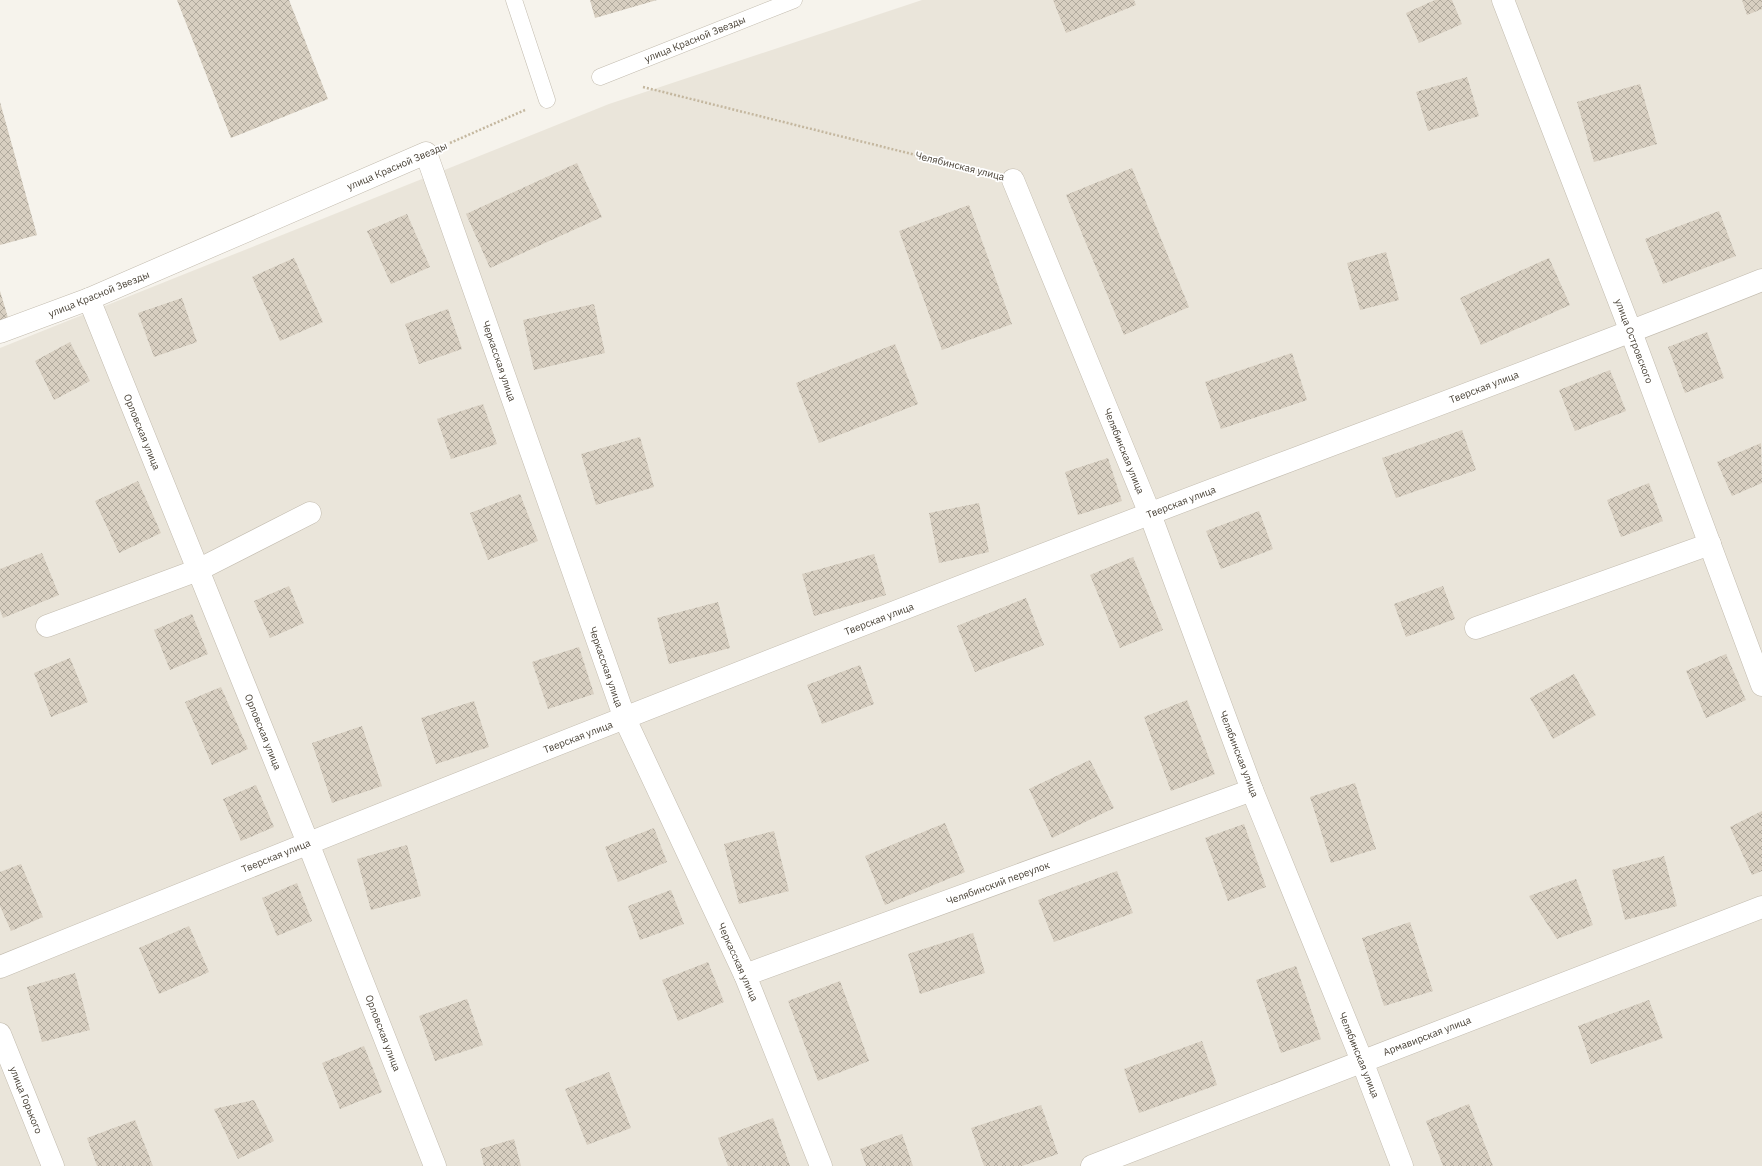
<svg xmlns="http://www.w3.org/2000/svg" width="1762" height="1166" font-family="'IBM Plex Sans',sans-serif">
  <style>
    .residential { fill: #eae5da }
    .building { fill: url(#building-cross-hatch) }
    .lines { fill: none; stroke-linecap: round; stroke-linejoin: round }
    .service-casing { stroke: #c2bbae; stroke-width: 17 }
    .minor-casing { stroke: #c2bbae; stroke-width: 23 }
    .path { stroke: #c4b79f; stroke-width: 2.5; stroke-dasharray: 2 2; stroke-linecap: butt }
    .service { stroke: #fff; stroke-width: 16 }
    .minor { stroke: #fff; stroke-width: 22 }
    .labels { text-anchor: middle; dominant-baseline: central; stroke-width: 3.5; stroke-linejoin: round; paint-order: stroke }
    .street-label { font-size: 10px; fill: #4b4439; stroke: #fff }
  </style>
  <defs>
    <pattern id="building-cross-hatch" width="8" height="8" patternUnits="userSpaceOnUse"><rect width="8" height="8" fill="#d8cfc1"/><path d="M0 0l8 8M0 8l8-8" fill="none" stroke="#b1aa9e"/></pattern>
  </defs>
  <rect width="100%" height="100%" fill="#f6f3ec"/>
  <polygon class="residential" points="922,0 1762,0 1762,1166 0,1166 0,348 609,104"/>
  <g class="building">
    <polygon points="177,0 289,0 328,99 231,138"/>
    <polygon points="590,0 657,0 595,18"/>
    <polygon points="1053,0 1134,0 1136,5 1066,33"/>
    <polygon points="1435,0 1452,0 1462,24 1419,43 1406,13"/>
    <polygon points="1742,0 1762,0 1762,9 1747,15"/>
    <polygon points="1467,77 1479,116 1428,131 1416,92"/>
    <polygon points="1640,84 1657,144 1594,162 1577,102"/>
    <polygon points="0,102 37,235 0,245"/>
    <polygon points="577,163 602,217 490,268 466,214"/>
    <polygon points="1132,168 1189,307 1124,335 1066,195"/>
    <polygon points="969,205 1012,324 942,350 899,231"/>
    <polygon points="1719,211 1736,256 1663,284 1645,239"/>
    <polygon points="407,214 430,267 391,284 367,231"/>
    <polygon points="1386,252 1399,300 1360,310 1347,263"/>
    <polygon points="294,258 323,322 280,341 252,277"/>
    <polygon points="1549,258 1570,305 1481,345 1460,298"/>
    <polygon points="0,291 9,321 0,323"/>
    <polygon points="182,298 197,342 154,357 138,313"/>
    <polygon points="594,304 605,353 534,370 523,320"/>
    <polygon points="448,309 462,349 419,364 405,324"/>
    <polygon points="1707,332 1724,378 1685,393 1668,347"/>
    <polygon points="70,342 90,381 54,400 35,361"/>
    <polygon points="895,344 918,404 819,443 796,383"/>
    <polygon points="1292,353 1307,400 1221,429 1205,382"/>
    <polygon points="1610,370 1626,411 1575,431 1559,390"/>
    <polygon points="483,404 497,444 451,459 437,419"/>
    <polygon points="1462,430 1476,470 1396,498 1382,458"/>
    <polygon points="640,437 654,487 596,505 581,454"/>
    <polygon points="1761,443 1762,483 1732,496 1717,462"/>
    <polygon points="1108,458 1122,501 1078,515 1065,472"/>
    <polygon points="138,481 161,533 119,553 95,501"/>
    <polygon points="1649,483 1663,521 1621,537 1607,500"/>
    <polygon points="520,494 538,541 488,560 470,513"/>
    <polygon points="979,503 989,552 939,563 929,513"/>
    <polygon points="1259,511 1273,549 1221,569 1206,531"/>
    <polygon points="42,553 59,595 3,618 0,610 0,569"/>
    <polygon points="874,554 886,595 814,616 802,574"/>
    <polygon points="1133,557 1163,630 1120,648 1090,575"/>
    <polygon points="289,586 304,623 270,638 254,601"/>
    <polygon points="1443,586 1455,619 1406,637 1394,604"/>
    <polygon points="1026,598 1044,645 975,672 957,626"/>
    <polygon points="718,602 730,648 669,664 657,618"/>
    <polygon points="192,614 208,654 170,670 154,630"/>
    <polygon points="579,647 594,694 548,709 532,662"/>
    <polygon points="1726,654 1746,700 1706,718 1686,671"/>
    <polygon points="70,658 88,702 51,717 34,673"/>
    <polygon points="860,665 874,704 822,724 807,685"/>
    <polygon points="1574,674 1596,715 1553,739 1530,698"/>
    <polygon points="221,687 248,749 212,765 185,702"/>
    <polygon points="1187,700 1215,774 1171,791 1144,717"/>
    <polygon points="474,701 489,747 436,764 421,718"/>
    <polygon points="362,726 382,786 332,803 312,743"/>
    <polygon points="1090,760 1114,808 1052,838 1029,789"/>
    <polygon points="1355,783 1376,849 1331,863 1310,797"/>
    <polygon points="256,785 274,827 241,841 223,799"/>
    <polygon points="1762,811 1762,871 1752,875 1730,827"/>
    <polygon points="945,823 965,872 885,905 865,856"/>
    <polygon points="1244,824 1266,887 1228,901 1205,838"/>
    <polygon points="654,828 667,862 618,882 605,847"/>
    <polygon points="774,831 789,891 739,904 724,844"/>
    <polygon points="407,845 421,896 371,910 357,859"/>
    <polygon points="1664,856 1677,906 1625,920 1612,870"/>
    <polygon points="21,864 43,917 11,931 0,906 0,872"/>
    <polygon points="1117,871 1133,913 1054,942 1038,900"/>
    <polygon points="1576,879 1593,925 1557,939 1529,896"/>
    <polygon points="297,883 312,921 277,936 262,898"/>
    <polygon points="671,890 684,924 640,940 628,906"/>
    <polygon points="1410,922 1433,991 1384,1006 1362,938"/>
    <polygon points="189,926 209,972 159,994 139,948"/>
    <polygon points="973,933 985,973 920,994 908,954"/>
    <polygon points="708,962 724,1002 678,1021 662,980"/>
    <polygon points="1296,966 1321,1039 1281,1053 1256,980"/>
    <polygon points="75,973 90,1030 42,1042 27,987"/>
    <polygon points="840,981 869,1061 818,1081 788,1001"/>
    <polygon points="467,999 483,1045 435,1061 419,1016"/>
    <polygon points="1649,1000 1663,1038 1591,1064 1578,1026"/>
    <polygon points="1202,1041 1217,1085 1139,1113 1124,1069"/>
    <polygon points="364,1046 382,1092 340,1109 322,1063"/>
    <polygon points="609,1072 631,1128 587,1145 565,1089"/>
    <polygon points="254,1100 274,1141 238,1159 214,1109"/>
    <polygon points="1469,1104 1493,1166 1443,1166 1426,1121"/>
    <polygon points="1041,1105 1058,1154 1022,1166 984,1166 971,1128"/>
    <polygon points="773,1118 790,1166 728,1166 718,1138"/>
    <polygon points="135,1120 153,1166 97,1166 87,1138"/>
    <polygon points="902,1134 913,1166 866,1166 860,1149"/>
    <polygon points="514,1139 521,1166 484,1166 480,1149"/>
  </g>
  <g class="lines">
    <defs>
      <g id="service">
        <polyline points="514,0 547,100"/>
        <polyline points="600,77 794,0"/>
      </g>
      <g id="minor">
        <polyline points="1503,0 1631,332 1762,685"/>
        <polyline points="1013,180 1150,514 1252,790 1362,1061 1402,1166"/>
        <polyline points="89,299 308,843 435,1166"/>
        <polyline points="0,332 89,299 426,153 625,719 745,975 821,1166"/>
        <polyline points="47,626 198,570 310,513"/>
        <polyline points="1476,628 1710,544"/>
        <path d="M0,967C382,813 765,661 1149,514C1353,436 1559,361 1762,280"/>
        <polyline points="745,975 1252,790"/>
        <polyline points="0,1034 53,1166"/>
        <polyline points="1092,1166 1762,907"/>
      </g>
    </defs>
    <use href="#service" class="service-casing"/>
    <use href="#minor" class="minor-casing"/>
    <g class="path">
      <polyline points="643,87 988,173"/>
      <polyline points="450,143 525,110"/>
    </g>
    <use href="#service" class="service"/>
    <use href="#minor" class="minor"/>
  </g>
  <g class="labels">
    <g class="street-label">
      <text transform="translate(695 39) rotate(-22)">улица Красной Звезды</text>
      <text transform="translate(397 166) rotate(-23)">улица Красной Звезды</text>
      <text transform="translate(960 166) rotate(14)">Челябинская улица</text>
      <text transform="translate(99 294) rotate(-22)">улица Красной Звезды</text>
      <text transform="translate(1634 341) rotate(69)">улица Островского</text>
      <text transform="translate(499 361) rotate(71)">Черкасская улица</text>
      <text transform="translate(1484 387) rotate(-21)">Тверская улица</text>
      <text transform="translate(142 432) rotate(68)">Орловская улица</text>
      <text transform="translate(1124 451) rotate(68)">Челябинская улица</text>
      <text transform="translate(1181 502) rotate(-21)">Тверская улица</text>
      <text transform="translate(879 619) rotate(-21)">Тверская улица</text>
      <text transform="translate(606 667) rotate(71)">Черкасская улица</text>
      <text transform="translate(263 732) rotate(68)">Орловская улица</text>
      <text transform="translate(578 737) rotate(-21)">Тверская улица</text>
      <text transform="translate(1239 754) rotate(69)">Челябинская улица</text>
      <text transform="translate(276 856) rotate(-22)">Тверская улица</text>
      <text transform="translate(998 883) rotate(-20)">Челябинский переулок</text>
      <text transform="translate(738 962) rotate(66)">Черкасская улица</text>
      <text transform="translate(383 1033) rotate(69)">Орловская улица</text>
      <text transform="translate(1427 1036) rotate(-21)">Армавирская улица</text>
      <text transform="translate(1359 1055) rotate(68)">Челябинская улица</text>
      <text transform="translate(26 1100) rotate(68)">улица Горького</text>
    </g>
  </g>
</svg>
